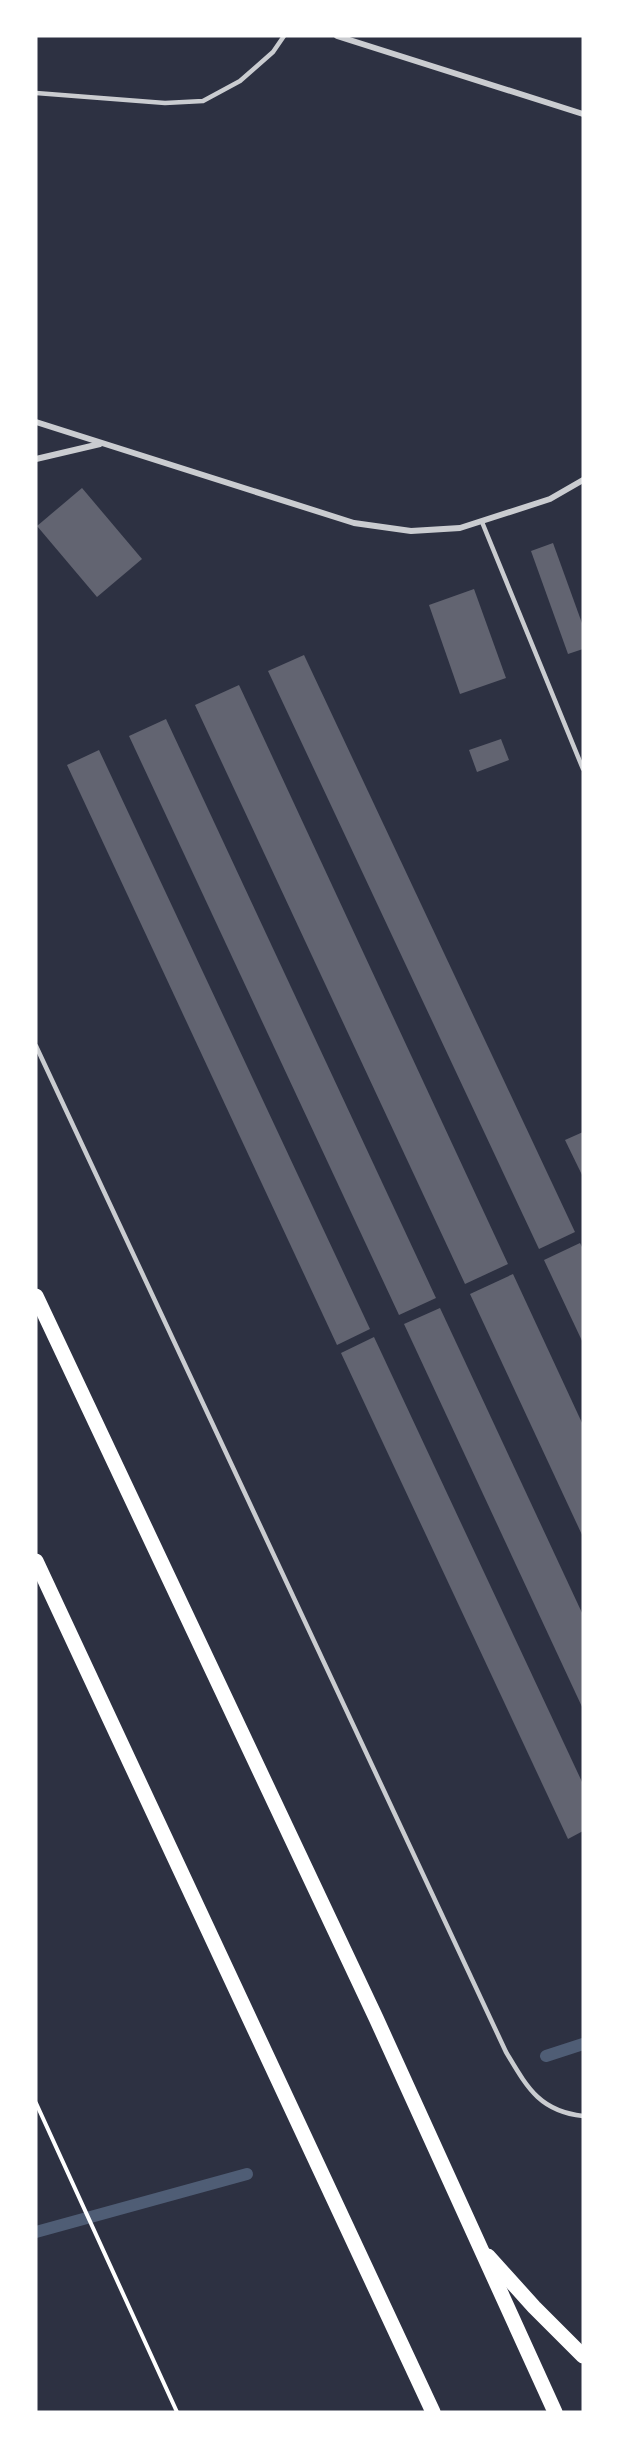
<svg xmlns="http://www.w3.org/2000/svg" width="619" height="2448" font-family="Jost,sans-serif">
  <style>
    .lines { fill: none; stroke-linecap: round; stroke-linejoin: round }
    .stream { stroke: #4f5d75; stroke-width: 12 }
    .building { fill: #626471 }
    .path { stroke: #fff; stroke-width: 4 }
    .service { stroke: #caccd0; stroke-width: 4.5 }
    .minor { stroke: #caccd0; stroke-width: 6 }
    .primary { stroke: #fff; stroke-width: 15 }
  </style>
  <rect width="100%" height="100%" fill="#2d3142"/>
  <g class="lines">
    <g class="stream">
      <polyline points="546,2056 583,2044"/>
      <polyline points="36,2232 247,2174"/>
    </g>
  </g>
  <g class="building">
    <polygon points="82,488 142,559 97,597 37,526"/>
    <polygon points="553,543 583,626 583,649 568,654 531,551"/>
    <polygon points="474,589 506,678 460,694 429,605"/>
    <polygon points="304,655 575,1232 539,1249 268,671"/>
    <polygon points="239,685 508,1264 465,1284 195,705"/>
    <polygon points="166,719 436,1298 399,1315 129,736"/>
    <polygon points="501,739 509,760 477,772 469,750"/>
    <polygon points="99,750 370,1329 337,1345 67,765"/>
    <polygon points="583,1132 583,1177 565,1140"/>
    <polygon points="580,1243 583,1249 583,1343 544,1260"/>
    <polygon points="513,1274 583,1425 583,1537 470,1294"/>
    <polygon points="440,1308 583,1615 583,1709 404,1324"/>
    <polygon points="374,1337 583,1784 583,1831 568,1839 341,1353"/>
  </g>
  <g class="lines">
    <polyline class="path" points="36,2103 177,2412"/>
    <g class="service">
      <polyline points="36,93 165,103 203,101 240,81 273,52 284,36"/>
      <polyline points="482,522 583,769"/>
      <path d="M36,1046L506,2052C527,2087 539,2111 583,2116"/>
    </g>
    <g class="minor">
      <polyline points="337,36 583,114"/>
      <polyline points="36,422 354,523 411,531 460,528 550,499 583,480"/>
      <polyline points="36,459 100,444"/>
    </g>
    <g class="primary">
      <polyline points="36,1296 376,2018 555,2412"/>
      <polyline points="36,1561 433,2412"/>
      <polyline points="488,2256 534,2307 583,2356"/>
    </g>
  </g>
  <rect width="619" height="2448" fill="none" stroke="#ffffff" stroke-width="75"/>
</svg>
